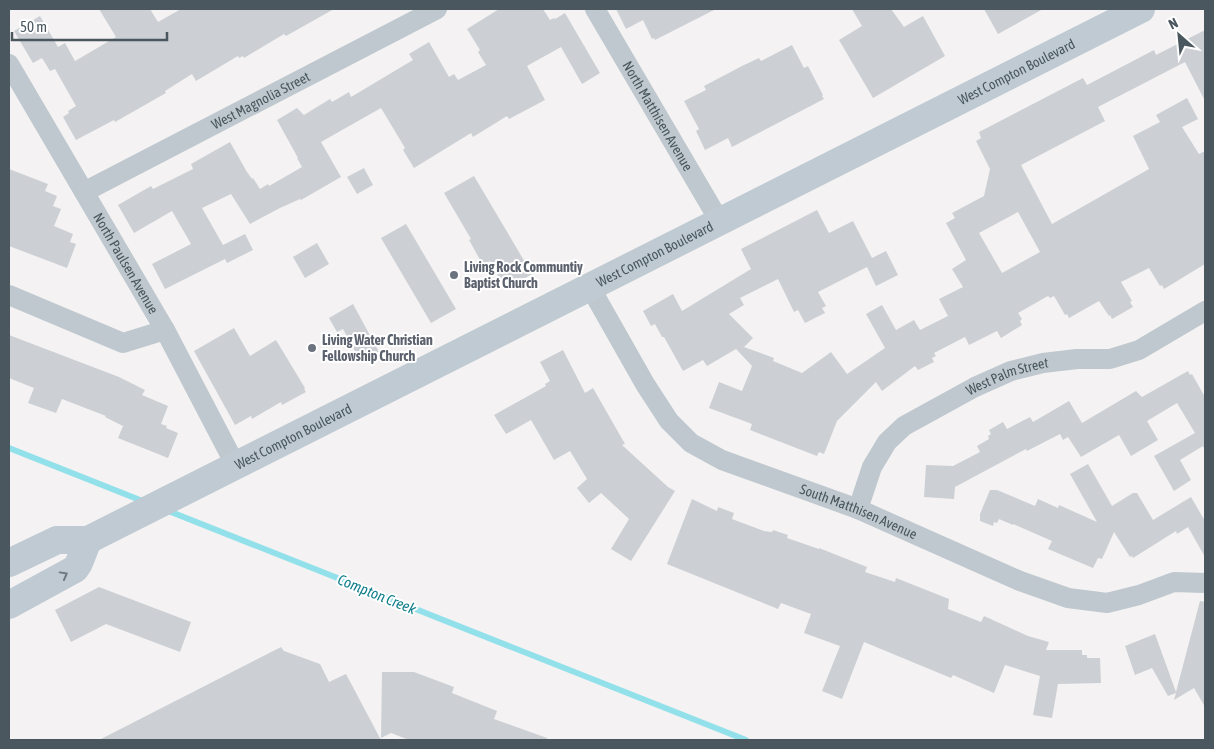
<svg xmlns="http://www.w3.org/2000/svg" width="1214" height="749" font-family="'Asap Condensed',sans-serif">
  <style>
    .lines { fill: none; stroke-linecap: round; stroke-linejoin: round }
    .stream { stroke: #92e1ea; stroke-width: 6 }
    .building { fill: #ccd0d4; fill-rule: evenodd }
    .street { stroke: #bec8ce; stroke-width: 20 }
    .secondary { stroke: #bfcad2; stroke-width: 28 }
    .oneway { stroke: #6d7a82 }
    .worship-dot { fill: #6b7280; stroke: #fff; stroke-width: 2 }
    .labels { text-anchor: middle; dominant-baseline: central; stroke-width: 4; stroke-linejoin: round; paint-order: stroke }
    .street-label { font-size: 14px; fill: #4a575f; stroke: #fff }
    .worship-label { font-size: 14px; font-weight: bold; fill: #5b616d; stroke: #fff; text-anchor: start }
    .water-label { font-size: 15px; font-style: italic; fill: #117f8c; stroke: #fff }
  </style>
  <rect width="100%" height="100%" fill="#f4f2f2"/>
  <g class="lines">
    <g class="stream">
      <polyline points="9,448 145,502"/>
      <polyline points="166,510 746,740"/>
    </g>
  </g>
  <g class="building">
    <polygon points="99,9 150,9 158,22 181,9 334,9 286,36 284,34 244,58 243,56 239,58 238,56 196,81 192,74 165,91 166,93 115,122 114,120 76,140 63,117 69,113 68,111 76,106 55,69 50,71 42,58 33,63 14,31 40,16 58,47 65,43 75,61 116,37"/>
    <polygon points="499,9 543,9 550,20 554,18 555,19 565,13 600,73 582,84 561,47 527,66 545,100 509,119 507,116 473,137 471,133 414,168 403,150 405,148 381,108 321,142 341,177 301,200 300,199 280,208 250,224 231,194 202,208 223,245 245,234 253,250 227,263 225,259 165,289 152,264 191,244 172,211 134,233 118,205 151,186 153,189 193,169 191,164 230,142 247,172 252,179 253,178 260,189 268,184 269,186 302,167 297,158 298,158 277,120 297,108 304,115 330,99 332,102 349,92 351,97 413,60 409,54 429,42 449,77 454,74 458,80 486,65 478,52 480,50 467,29"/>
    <polygon points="616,9 716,9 655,40 654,38 652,39 643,20 626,29"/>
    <polygon points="852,9 891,9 904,27 923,16 945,56 873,98 839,40 862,26"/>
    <polygon points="984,9 1043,9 998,34"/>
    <path d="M1205,30V101L1185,62L1098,107L1105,121L1021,165L1052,224L1149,169L1133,136L1160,122L1156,115L1187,98L1198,119L1182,127L1199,154L1205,151V264L1164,289L1162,285L1160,286L1149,268L1121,282L1132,301L1130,302L1133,307L1112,319L1110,315L1109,316L1099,301L1069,318L1067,314L1065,315L1054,296L1050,298L1048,296L1018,313L1022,319L1020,321L1022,325L1001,338L997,331L969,345L965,337L934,353L936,356L932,358L934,362L918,370L915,366L882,391L876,382L837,421L824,454L819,452L817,456L750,430L752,424L709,408L719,382L742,391L752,366L736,349L707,366L703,360L683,371L664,337H662L655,324L651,326L643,311L673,294L682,311L751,269L741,249L817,210L829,233L853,221L872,258L886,251L898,275L876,286L867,267L818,292L826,306L822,308L825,313L805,323L798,310L794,312L778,279L740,298L744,305L729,314L753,338L744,347L774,358L773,361L802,373L831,352L847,374L885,348L866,314L882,305L896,330L914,320L920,330L948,316L939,299L963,287L952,269L966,260L946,223L955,218L952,213L984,196L990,169L976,141L981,138L979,132L1083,78L1087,85L1154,50L1156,55ZM1018,212L1040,252L1002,273L979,233Z"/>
    <polygon points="792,45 804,68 808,66 823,95 822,96 824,99 732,147 728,138 705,150 696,131 699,129 684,101 706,90 704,86 742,66 759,58 761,61"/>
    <polygon points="364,168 373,185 357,194 347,177"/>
    <polygon points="9,169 48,184 45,191 57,196 53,206 61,209 54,226 73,234 70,242 76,244 67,268 9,246"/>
    <polygon points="474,176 532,274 508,288 506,285 504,286 490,261 483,265 469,240 471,239 444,193"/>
    <polygon points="406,224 456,309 431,323 381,238"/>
    <polygon points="317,243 329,264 305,278 293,257"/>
    <polygon points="353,304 379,352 361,362 343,329 337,332 329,318"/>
    <polygon points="234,328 250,356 276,340 305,388 304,389 306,392 282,405 281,402 252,419 251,416 235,425 194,351"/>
    <polygon points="9,335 119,377 145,390 142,395 168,406 161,424 167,426 166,428 178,433 168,458 118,438 123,426 105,417 106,416 62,399 56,413 28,403 34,388 9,378"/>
    <polygon points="563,350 585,393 593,388 625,444 622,445 668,487 675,491 631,561 611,549 629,519 601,493 589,503 577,488 587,479 570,451 554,460 531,420 506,434 494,415 546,386 545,384 550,381 540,362"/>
    <polygon points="1188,371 1190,375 1192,374 1205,397 1205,451 1203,446 1180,460 1191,480 1174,491 1154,456 1195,433 1177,403 1147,421 1158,440 1131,456 1119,435 1081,457 1068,437 1063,440 1060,434 1027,451 1026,449 955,487 954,499 924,497 926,465 953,466 980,452 977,446 989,439 988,436 991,434 989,430 1003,422 1007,429 1030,417 1033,422 1069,401 1082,423 1136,391 1142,397"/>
    <polygon points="1088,464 1112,506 1133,493 1137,493 1153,520 1191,497 1205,521 1205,557 1188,527 1177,534 1176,531 1133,558 1132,556 1130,557 1114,532 1102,559 1098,558 1093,568 1048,549 1052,541 1013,524 1013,525 999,519 997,523 994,522 993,526 980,521 980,514 990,490 997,490 1035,506 1038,499 1058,508 1059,505 1097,522 1070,474"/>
    <polygon points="692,499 717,511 718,507 734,513 732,519 764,531 772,532 773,530 788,535 787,538 819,549 819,548 867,567 865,572 895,582 896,578 949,599 948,609 981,622 984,616 1028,636 1049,642 1046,650 1082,650 1082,655 1087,655 1087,658 1100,658 1101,683 1058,684 1052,718 1033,715 1040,676 1005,665 994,693 953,675 951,678 864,642 842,699 822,691 840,646 804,633 811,614 781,603 778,609 667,564"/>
    <polygon points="99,587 191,622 180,652 106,624 71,642 55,610"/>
    <polygon points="1200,601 1205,602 1205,707 1194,688 1174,700 1176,693 1168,696 1152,668 1135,675 1125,646 1155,634 1176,692"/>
    <polygon points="281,647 284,651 320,664 329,682 346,674 381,740 99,740"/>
    <polygon points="382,672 414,672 454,687 452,693 497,711 494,719 547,738 547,740 409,740 391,733 381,738"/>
  </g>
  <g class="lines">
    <g class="street">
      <path id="s1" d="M595,9L720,222"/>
      <path id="s2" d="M9,64L165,330L236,466"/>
      <path id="s3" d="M84,192L437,9"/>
      <path id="s4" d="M590,287L645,384L669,421L691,443L722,460L858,509L1020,581L1068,598L1107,603L1139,595L1174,582L1205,583"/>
      <polyline points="9,295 123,343 165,330"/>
      <path id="s5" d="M858,509L872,467L887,442L904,426L975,387L1011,371L1043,363L1077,359H1110L1139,350L1205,311"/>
    </g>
    <g class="secondary">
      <path id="s6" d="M9,563L57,540H88L1141,9"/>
      <polyline points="9,605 75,569 79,563 88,540"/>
    </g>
  </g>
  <defs><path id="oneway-chevron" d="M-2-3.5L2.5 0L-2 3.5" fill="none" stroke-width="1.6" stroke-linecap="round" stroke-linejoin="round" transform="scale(1.25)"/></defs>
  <use class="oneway" href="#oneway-chevron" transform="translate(64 575) rotate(-29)"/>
  <g class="worship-dot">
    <circle cx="454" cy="275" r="5"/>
    <circle cx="312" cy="348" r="5"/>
  </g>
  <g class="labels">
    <g class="street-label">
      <text stroke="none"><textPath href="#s6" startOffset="1124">West Compton Boulevard</textPath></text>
      <text stroke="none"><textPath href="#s3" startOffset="199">West Magnolia Street</textPath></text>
      <text stroke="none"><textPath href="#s1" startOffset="124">North Matthisen Avenue</textPath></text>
      <text stroke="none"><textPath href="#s6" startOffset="719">West Compton Boulevard</textPath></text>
      <text stroke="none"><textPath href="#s2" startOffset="231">North Paulsen Avenue</textPath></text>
      <text stroke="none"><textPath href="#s5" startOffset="212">West Palm Street</textPath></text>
      <text stroke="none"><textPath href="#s6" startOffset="314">West Compton Boulevard</textPath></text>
      <text stroke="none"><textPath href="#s4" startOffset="368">South Matthisen Avenue</textPath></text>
    </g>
    <g class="worship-label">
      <text x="464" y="267">Living Rock Communtiy<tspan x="464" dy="16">Baptist Church</tspan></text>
      <text x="322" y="340">Living Water Christian<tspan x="322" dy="16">Fellowship Church</tspan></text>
    </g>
    <g class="water-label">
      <text transform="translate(377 594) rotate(22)">Compton Creek</text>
    </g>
  </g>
  <rect width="1214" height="749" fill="none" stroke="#4a575f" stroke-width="20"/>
  <g transform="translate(1179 35) rotate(333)" stroke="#ffffff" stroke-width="4" paint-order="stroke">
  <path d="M0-4L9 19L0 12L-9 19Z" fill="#4a575f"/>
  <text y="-8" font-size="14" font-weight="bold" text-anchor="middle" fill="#4a575f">N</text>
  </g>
  <path d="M12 32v8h155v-8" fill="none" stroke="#4a575f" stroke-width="2.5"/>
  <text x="20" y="32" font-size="15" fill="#4a575f" stroke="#ffffff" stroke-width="4" paint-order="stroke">50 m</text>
</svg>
